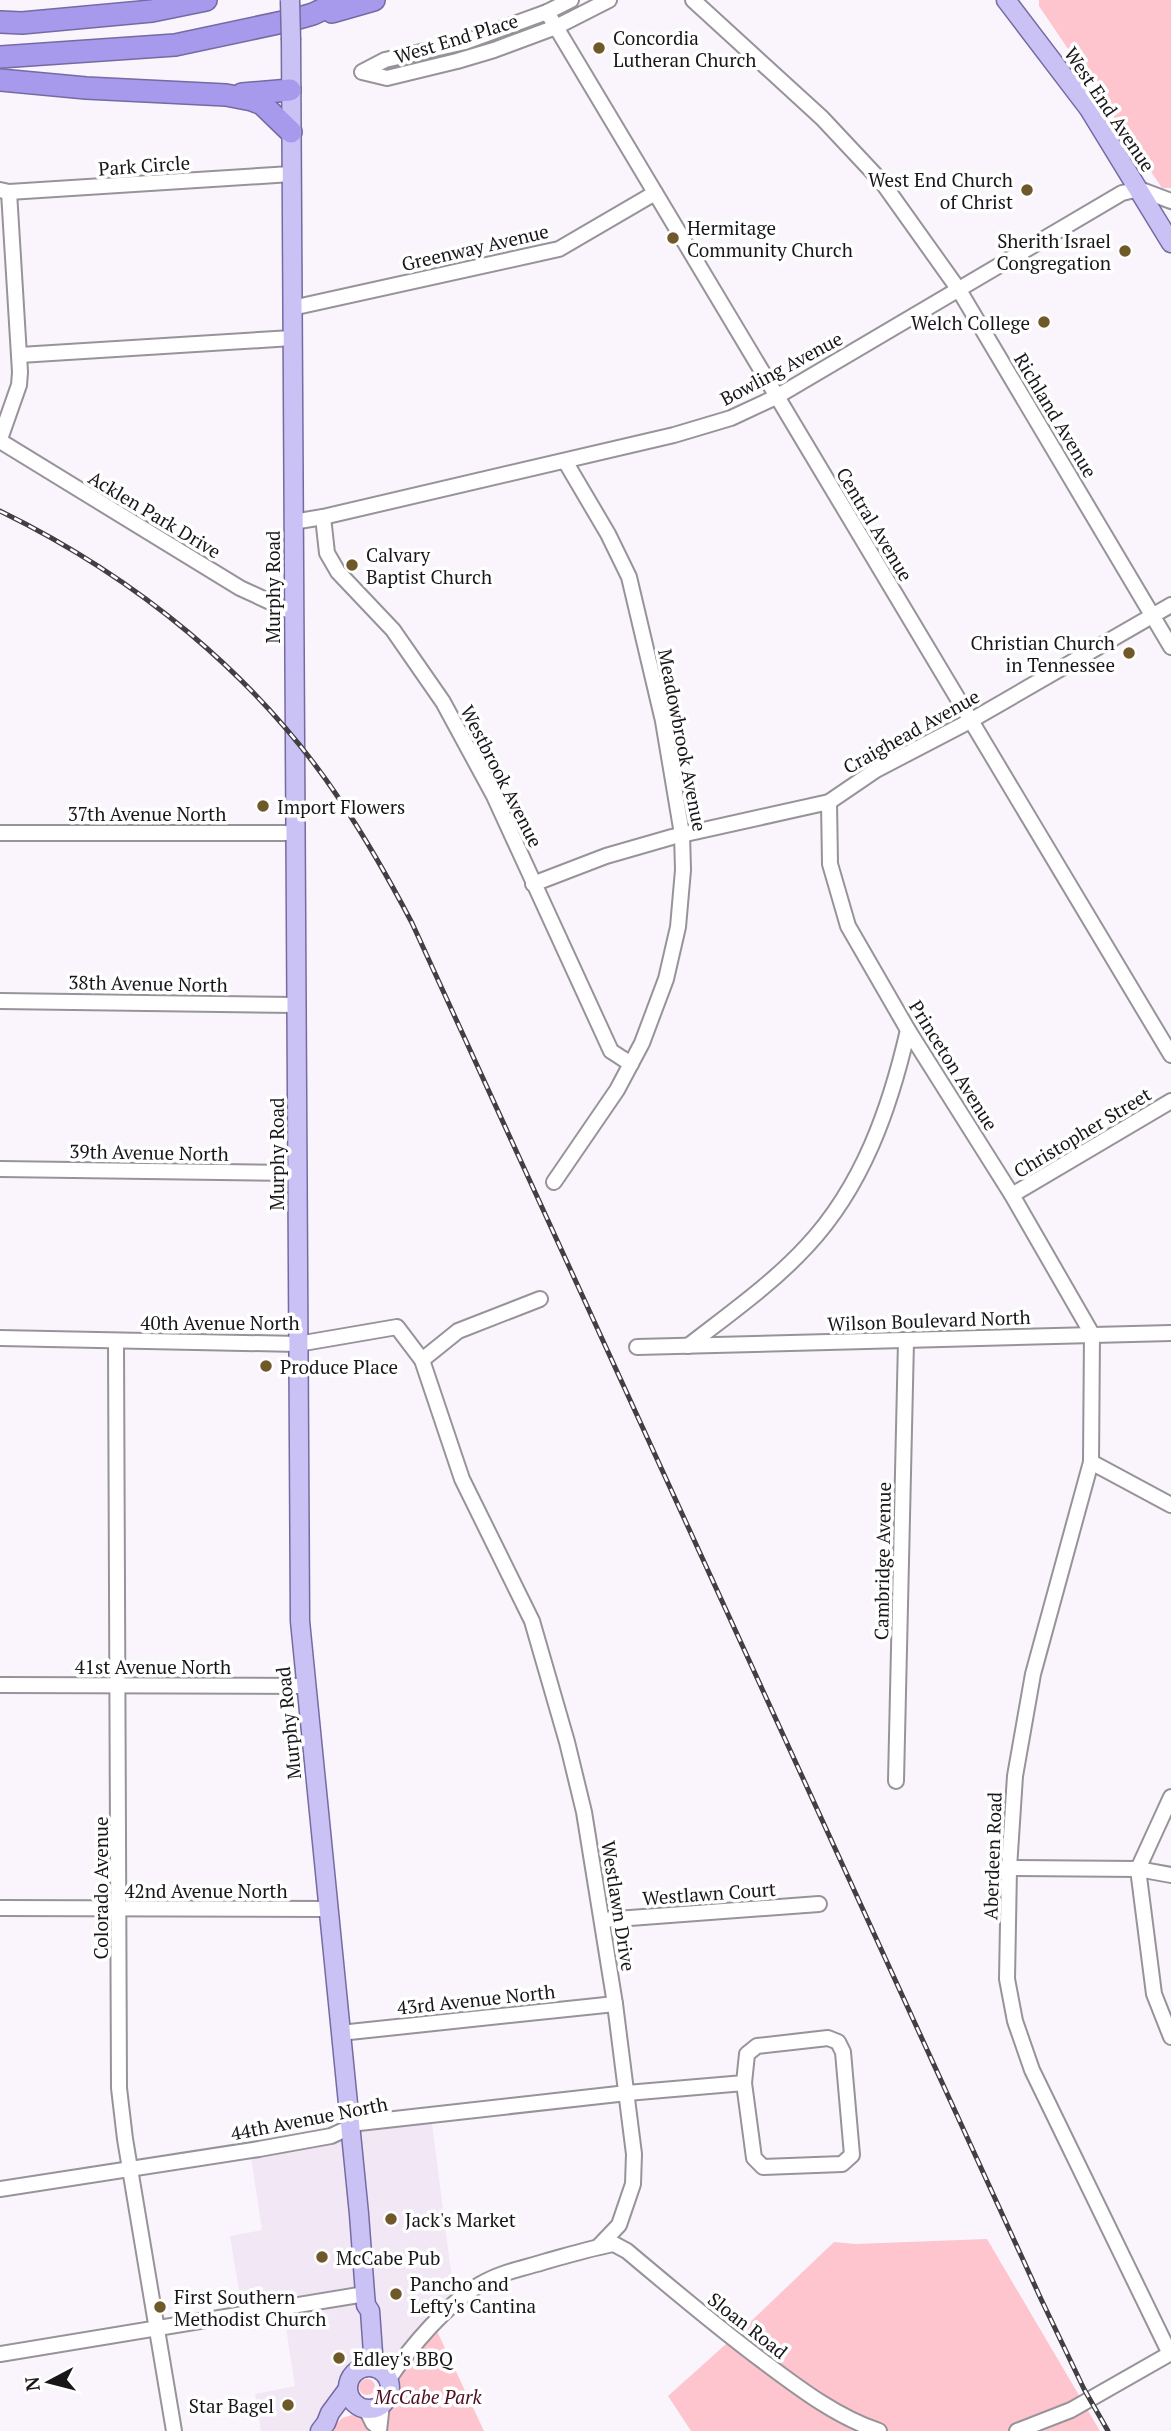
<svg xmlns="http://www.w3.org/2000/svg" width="1171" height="2431" font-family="'PT Serif',serif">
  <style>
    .built { fill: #f1e7f5 }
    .green { fill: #fec5cf }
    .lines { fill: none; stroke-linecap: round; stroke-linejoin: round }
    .minor-casing { stroke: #98939a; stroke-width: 18 }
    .major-casing { stroke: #756ba2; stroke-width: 21 }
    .highway-casing { stroke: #756ba2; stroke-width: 24 }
    .minor { stroke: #fff; stroke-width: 14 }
    .major { stroke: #cac2f4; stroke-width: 18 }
    .highway { stroke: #a799ec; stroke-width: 21 }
    .rail-casing { stroke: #423f43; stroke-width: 5 }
    .rail { stroke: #fff; stroke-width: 2.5; stroke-dasharray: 8; stroke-linecap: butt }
    .major-bridge-casing { stroke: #756ba2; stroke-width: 21; stroke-linecap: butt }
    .major-bridge { stroke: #cac2f4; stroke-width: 18 }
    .poi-dot { fill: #705929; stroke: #fff; stroke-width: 2.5 }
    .labels { text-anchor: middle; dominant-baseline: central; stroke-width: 7; stroke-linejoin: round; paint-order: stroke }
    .poi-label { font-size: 19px; fill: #181619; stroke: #fff; text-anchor: start }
    .street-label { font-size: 19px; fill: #181619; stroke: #fff }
    .park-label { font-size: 19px; font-style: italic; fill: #4e0e22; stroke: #fff }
  </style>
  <rect width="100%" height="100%" fill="#faf5fc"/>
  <polygon class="built" points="431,2116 455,2303 404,2357 378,2369 362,2367 352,2374 347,2390 320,2431 261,2431 255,2394 295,2386 283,2309 243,2315 230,2236 262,2230 250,2151 359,2123"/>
  <g class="green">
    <polygon points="1039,0 1171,0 1171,188 1162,188 1039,6"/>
    <polygon points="987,2239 1100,2431 691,2431 668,2396 744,2328 834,2242 855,2244"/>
    <polygon points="436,2329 484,2431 330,2431 342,2418 375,2408 399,2370"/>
    <circle cx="367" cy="2387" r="8"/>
  </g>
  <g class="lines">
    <defs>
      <g id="minor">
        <polyline points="571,0 547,12 465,42 385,60 362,72 387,78 457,61 494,50 556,27 609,0"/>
        <polyline points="693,0 822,118 882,182 959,290 1171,647"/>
        <polyline points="547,12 1171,1055"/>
        <polyline points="0,190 9,192 291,174"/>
        <polyline points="292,308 559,249 655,193"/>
        <polyline points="20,355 292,338"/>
        <polyline points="0,439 19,385 20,372 9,192"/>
        <polyline points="0,441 240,588 294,613"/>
        <polyline points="323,517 327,553 338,572 393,630 443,702 494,796 611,1051 631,1064"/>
        <polyline points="293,522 323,517 674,435 731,418 776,397 1122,193 1139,189 1171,201"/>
        <polyline points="829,802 830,864 848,926 908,1030 1012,1195 1092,1334 1091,1462 1033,1674 1015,1776 1009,1868 1007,1979 1015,2021 1032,2070 1170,2354"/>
        <polyline points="0,833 295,833"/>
        <polyline points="533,884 606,856 672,837 829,802 876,770 970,721 1171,605"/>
        <polyline points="0,1001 296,1005"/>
        <polyline points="0,1169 297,1173"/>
        <polyline points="554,1182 617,1090 642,1043 666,979 678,927 683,870 682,834 663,721 629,577 608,534 565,461"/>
        <polyline points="1012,1195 1171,1101"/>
        <polyline points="0,1338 298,1344 397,1327 422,1360 462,1479 532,1621 567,1742 584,1812 615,2004 634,2154 633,2184 619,2225 599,2246"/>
        <polyline points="116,1341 119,2088 125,2139 174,2431"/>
        <path d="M688,1346C729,1314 772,1284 807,1246C863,1186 890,1108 908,1030"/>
        <polyline points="637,1347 1171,1333"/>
        <polyline points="422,1360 458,1331 540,1299"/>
        <polyline points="1091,1462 1171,1505"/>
        <polyline points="0,1685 305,1686"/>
        <polyline points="896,1781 906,1341"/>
        <polyline points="1171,1797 1138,1869 1154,1994 1171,2037"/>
        <polyline points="1009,1868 1138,1869 1171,1875"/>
        <polyline points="0,1908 328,1909"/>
        <polyline points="603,1920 819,1904"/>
        <polyline points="340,2033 615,2004"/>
        <polyline points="0,2189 259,2149 331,2136 359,2123 627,2093 744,2083 747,2054 757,2046 828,2038 838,2042 843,2052 852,2155 842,2164 763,2167 754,2158 744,2083"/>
        <polyline points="0,2354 365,2294"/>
        <path d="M388,2380C409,2349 448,2302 481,2284C501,2272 525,2268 547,2261C569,2255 591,2248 614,2244L627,2251C672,2289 717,2327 764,2362C800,2389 837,2417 879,2431"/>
        <polyline points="366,2409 373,2423 378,2427"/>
        <polyline points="379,2431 382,2404"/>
        <polyline points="1017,2431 1071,2410 1171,2353"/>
      </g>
      <g id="major">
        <polyline points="1006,0 1089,109 1171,243"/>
        <polyline points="291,40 300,1621 359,2214 365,2294 366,2305 370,2311 374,2367"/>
        <circle cx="369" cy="2388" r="21"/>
        <polyline points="320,2431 326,2423 330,2413 347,2390"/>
      </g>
      <g id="highway">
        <polyline points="332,12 374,0"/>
        <polyline points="0,22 22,23 152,11 206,0"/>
        <polyline points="0,57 175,45 292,20 313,14 343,0"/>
        <polyline points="0,80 86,88 226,95 252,100 262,104 291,132"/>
        <polyline points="242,94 290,90"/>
      </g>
    </defs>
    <use href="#minor" class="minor-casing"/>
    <use href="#major" class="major-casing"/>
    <use href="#highway" class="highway-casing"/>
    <use href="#minor" class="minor"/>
    <use href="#major" class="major"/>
    <use href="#highway" class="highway"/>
    <defs>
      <path id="rail" d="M0,511C135,577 256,674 340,800C366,839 390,881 412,923L1041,2299L1084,2389L1108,2431"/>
    </defs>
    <use href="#rail" class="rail-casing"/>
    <use href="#rail" class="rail"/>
    <defs>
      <polyline id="major-bridge" points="290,0 291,40"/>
    </defs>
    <use href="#major-bridge" class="major-bridge-casing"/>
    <use href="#major-bridge" class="major-bridge"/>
  </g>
  <g class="poi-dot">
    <circle cx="599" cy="48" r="7"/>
    <circle cx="1027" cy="190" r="7"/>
    <circle cx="673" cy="238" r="7"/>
    <circle cx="1125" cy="251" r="7"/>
    <circle cx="1044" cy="322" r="7"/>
    <circle cx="352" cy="565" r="7"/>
    <circle cx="1129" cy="653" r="7"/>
    <circle cx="263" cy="806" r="7"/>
    <circle cx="266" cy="1366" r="7"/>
    <circle cx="391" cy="2219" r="7"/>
    <circle cx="322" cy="2257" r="7"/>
    <circle cx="396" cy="2294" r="7"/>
    <circle cx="160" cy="2307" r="7"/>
    <circle cx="339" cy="2358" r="7"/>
    <circle cx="288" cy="2405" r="7"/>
  </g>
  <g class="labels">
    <g class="poi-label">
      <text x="613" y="37">Concordia<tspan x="613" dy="22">Lutheran Church</tspan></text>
      <text x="1013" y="179" text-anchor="end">West End Church<tspan x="1013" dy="22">of Christ</tspan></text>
      <text x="687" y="227">Hermitage<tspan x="687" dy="22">Community Church</tspan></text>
      <text x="1111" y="240" text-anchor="end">Sherith Israel<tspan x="1111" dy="22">Congregation</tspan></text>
      <text x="1030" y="322" text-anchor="end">Welch College</text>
      <text x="366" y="554">Calvary<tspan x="366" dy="22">Baptist Church</tspan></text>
      <text x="1115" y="642" text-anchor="end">Christian Church<tspan x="1115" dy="22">in Tennessee</tspan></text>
      <text x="277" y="806">Import Flowers</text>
      <text x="280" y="1366">Produce Place</text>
      <text x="405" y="2219">Jack's Market</text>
      <text x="336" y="2257">McCabe Pub</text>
      <text x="410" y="2283">Pancho and<tspan x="410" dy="22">Lefty's Cantina</tspan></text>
      <text x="174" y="2296">First Southern<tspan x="174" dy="22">Methodist Church</tspan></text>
      <text x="353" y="2358">Edley's BBQ</text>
      <text x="274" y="2405" text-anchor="end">Star Bagel</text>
    </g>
    <g class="street-label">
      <text transform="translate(456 38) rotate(-17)">West End Place</text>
      <text transform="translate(1110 109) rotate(56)">West End Avenue</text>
      <text transform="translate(144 165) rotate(-4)">Park Circle</text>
      <text transform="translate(475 247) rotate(-13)">Greenway Avenue</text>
      <text transform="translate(781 368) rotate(-28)">Bowling Avenue</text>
      <text transform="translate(1056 415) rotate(59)">Richland Avenue</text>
      <text transform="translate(155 514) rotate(31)">Acklen Park Drive</text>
      <text transform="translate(875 524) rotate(59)">Central Avenue</text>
      <text transform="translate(272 587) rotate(-90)">Murphy Road</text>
      <text transform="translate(911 731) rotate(-29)">Craighead Avenue</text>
      <text transform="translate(683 740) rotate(79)">Meadowbrook Avenue</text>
      <text transform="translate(502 776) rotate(63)">Westbrook Avenue</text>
      <text x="147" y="813">37th Avenue North</text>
      <text transform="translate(148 983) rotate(1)">38th Avenue North</text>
      <text transform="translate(954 1065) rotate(58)">Princeton Avenue</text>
      <text transform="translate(1082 1132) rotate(-31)">Christopher Street</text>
      <text transform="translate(149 1152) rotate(1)">39th Avenue North</text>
      <text transform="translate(276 1154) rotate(-90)">Murphy Road</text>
      <text transform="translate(929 1320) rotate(-2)">Wilson Boulevard North</text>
      <text x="220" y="1322">40th Avenue North</text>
      <text transform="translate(882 1561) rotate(-89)">Cambridge Avenue</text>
      <text x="153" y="1666">41st Avenue North</text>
      <text transform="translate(288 1723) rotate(-96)">Murphy Road</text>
      <text transform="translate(992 1856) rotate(-88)">Aberdeen Road</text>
      <text transform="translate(100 1888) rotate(-90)">Colorado Avenue</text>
      <text x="206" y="1890">42nd Avenue North</text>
      <text transform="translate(709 1893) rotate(-4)">Westlawn Court</text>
      <text transform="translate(619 1906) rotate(81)">Westlawn Drive</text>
      <text transform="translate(476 1999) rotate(-6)">43rd Avenue North</text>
      <text transform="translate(309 2118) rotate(-11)">44th Avenue North</text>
      <text transform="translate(748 2325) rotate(38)">Sloan Road</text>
    </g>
    <g class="park-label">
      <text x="428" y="2396">McCabe Park</text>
    </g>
  </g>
  <g transform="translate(49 2382) rotate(263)" stroke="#ffffff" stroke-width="5" paint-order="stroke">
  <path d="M0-5L12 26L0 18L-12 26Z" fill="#181619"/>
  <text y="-10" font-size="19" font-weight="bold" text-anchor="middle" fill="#181619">N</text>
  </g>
</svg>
